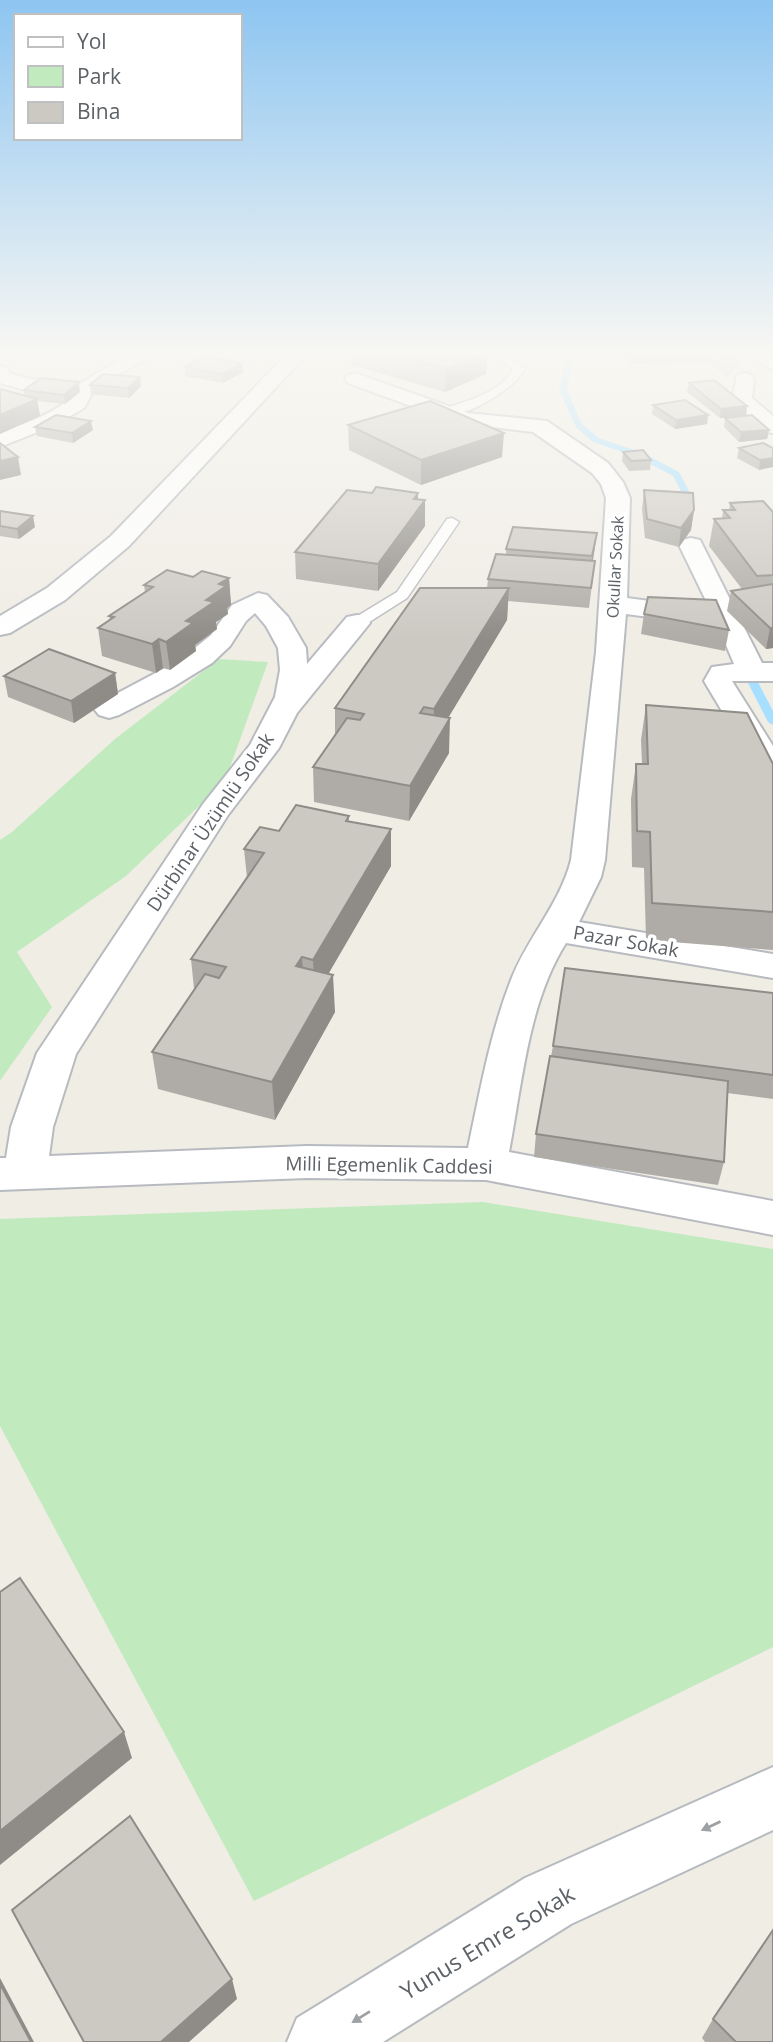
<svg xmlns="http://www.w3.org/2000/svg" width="773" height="2042" font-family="'Open Sans',sans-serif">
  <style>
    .green { fill: #c2eabf }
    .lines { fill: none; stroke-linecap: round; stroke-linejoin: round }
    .stream { fill: #a6dfff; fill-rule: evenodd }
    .street-tunnel { stroke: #cbcac6; stroke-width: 22; stroke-dasharray: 22 10; stroke-linecap: butt }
    .lane-casing { stroke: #b7bbc0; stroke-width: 3 }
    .street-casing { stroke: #b7bbc0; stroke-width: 4 }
    .secondary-casing { stroke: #b6bbc0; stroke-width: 4 }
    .lane { fill: #fff; fill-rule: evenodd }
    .street { fill: #fff; fill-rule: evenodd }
    .secondary { fill: #fff; fill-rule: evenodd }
    .wall { fill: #afaca7 }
    .shaded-wall { fill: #8f8c88 }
    .building { fill: #ccc8c2; stroke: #8f8c88; stroke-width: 2 }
    .oneway { fill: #9da1a4 }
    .labels { text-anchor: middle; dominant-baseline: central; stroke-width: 7; stroke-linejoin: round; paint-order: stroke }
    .far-street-label { font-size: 16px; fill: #5c6267; stroke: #fff }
    .street-label { font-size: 19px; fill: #5c6267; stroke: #fff }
    .near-street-label { font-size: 23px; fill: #5c6267; stroke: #fff }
  </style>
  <rect width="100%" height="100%" fill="#f0ede5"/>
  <g class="green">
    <polygon points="219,659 268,662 225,781 126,876 17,952 52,1007 0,1081 0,840 12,832 115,739"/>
    <polygon points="483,1202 773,1249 773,1647 254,1901 0,1426 0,1219"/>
  </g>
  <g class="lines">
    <g class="stream">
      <polygon points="567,355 574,355 567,390 582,424 599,438 643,453 679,472 692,497 691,499 685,499 673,476 637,457 593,442 576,427 559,390"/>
      <polygon points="744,662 749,665 773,711 773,725 768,722 739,665"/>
    </g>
    <polyline class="street-tunnel" points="718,355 744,379"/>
    <defs>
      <g id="lane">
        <path d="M508,356L525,369C514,389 467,418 444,415V409C467,400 499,394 513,370L502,359Z"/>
        <polygon points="452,518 459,522 407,598 363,626 351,626 349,623 351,620 397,592 447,519"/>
      </g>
      <g id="street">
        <path d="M128,355H152L106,382L93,392L84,408L55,425L0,447V433C19,425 62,412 72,394L29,391L0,383V366L7,368L11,374L30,379L81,383Z"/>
        <path d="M355,373L468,413L547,421L608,463L623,482L630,498L627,598L710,609L679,545L682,540L691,538L700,540L762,663H773V681H732L773,746V780L762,778L704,681L712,667L734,664L718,626L626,614L605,860L601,877L579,922L773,954V978L566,943C528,1003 522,1084 509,1152L773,1201V1235L486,1180L307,1178L0,1190V1158H6L11,1127L37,1053L203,804L250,745L275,697L280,670L278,648L266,626L255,613L246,621L230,646L212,663L173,687L119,715L109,718L99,715L94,709L99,703L180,660L211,635L232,605L258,593L267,595L288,617L306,648L307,664L347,617L357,615L367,617L370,623L297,713L279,748L228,815L76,1054L53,1127L49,1156L307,1146L468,1148C480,1091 490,1034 511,980C527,938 560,904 571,860L596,652L606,498L601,484L592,473L533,432L458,423L348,383L345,379L348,375Z"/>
        <polygon points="744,373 751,375 754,379 752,398 773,416 773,433 765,432 732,400 737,375"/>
        <polygon points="773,1767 773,1830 571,1924 383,2042 287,2042 297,2018 525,1878"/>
      </g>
      <g id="secondary">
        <polygon points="286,355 306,355 129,546 65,600 10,633 0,635 0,616 47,588 111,536"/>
        <polygon points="748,355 773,356 773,370"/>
      </g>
    </defs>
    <use href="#lane" class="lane-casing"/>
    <use href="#street" class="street-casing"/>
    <use href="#secondary" class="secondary-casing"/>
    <use href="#lane" class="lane"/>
    <use href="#street" class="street"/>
    <use href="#secondary" class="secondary"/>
  </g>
  <g class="wall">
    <polygon points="351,355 487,355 486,374 445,392 351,365"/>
    <polygon points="627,355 710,355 709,363 631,364"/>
    <polygon points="242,363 243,372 223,383 185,376 185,367"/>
    <polygon points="140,377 141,386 129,398 91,394 90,385"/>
    <polygon points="689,383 747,406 746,415 720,418 687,392"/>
    <polygon points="0,389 25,396 24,390 80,392 65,404 37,401 40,416 0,434"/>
    <polygon points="653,405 708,415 707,424 675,429 652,414"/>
    <polygon points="725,418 769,430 767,439 739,442 724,427"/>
    <polygon points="348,425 502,457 421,485 349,450"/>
    <polygon points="35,427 93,430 73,443 37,436"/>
    <polygon points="739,448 772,448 759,470 737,458"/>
    <polygon points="623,452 651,460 650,470 629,471 622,461"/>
    <polygon points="644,490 694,510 691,530 679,547 645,538 642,509"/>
    <polygon points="418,499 425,526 378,591 296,579 295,552"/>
    <polygon points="730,503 773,512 773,648 766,649 727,611 731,591 742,589 709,546 714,519 722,519 723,510 729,510"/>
    <polygon points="0,511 35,527 19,539 0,536"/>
    <polygon points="597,533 593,560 595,561 589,608 508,601 507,620 448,718 449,753 409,821 314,802 313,767 335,735 335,708 487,588 488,579 506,555 506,549"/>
    <polygon points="193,577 229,578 231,605 227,608 228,614 216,622 217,629 195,645 196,651 170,670 163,668 156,673 102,656 98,628 110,620 109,616 145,592 144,585"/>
    <polygon points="644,614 729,630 725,651 641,634"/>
    <polygon points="115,673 118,694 74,723 8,697 4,676"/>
    <polygon points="646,705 773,764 773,950 646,940 644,868 632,867 631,799 636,764 642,764 641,740"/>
    <polygon points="349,816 349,821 391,866 328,974 335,1012 275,1120 158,1089 152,1052 194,989 191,959 247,878 244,849 279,831"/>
    <polygon points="773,993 773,1099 727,1093 724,1162 718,1185 534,1157 536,1134 553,1046"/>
    <polygon points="713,2019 773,2042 705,2042 702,2038"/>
  </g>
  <g class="shaded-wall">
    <polygon points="478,355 487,355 486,374 445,392 446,369"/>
    <polygon points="242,363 243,372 223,383 222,374"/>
    <polygon points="140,377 141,386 129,398 128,388"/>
    <polygon points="79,382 80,392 65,404 64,395"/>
    <polygon points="37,399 40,416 0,434 0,415"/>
    <polygon points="747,406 746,415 720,418 721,409"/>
    <polygon points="708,415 707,424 675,429 676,420"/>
    <polygon points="91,421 93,430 73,443 72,433"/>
    <polygon points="769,430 767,439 739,442 741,432"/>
    <polygon points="504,433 502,457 421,485 421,460"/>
    <polygon points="18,457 21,475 0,480 0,461"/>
    <polygon points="773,458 773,467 759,470 760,460"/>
    <polygon points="418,493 418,510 425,500 425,526 378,591 378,564 414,499"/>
    <polygon points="694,510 691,530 679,547 681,528"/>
    <polygon points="33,516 35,527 19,539 17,529"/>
    <polygon points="597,533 594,553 590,576 592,556"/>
    <polygon points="229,578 231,605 227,608 228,614 216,622 217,629 195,645 196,651 170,670 166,642 219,584"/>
    <polygon points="509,588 507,620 433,743 434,709"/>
    <polygon points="770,628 773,628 773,648 766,649"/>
    <polygon points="159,639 163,668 156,673 152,644"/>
    <polygon points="115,673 118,694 74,723 71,701"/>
    <polygon points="450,718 449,753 409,821 410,786"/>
    <polygon points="391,829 391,866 315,997 313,960"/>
    <polygon points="302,957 304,994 296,966"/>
    <polygon points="333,975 335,1012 275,1120 272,1082"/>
    <polygon points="124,1732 132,1758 0,1865 0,1831"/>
    <polygon points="0,1978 34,2042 31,2042 0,1984"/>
    <polygon points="232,1979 237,1999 189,2042 161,2042"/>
  </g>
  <g class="building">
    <polygon points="396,355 478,355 446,369"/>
    <polygon points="205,356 242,363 222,374 185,367"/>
    <polygon points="103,374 140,377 128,388 90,385"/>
    <polygon points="41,378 79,382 64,395 24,390"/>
    <polygon points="714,380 747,406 721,409 689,383"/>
    <polygon points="0,389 37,399 0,415"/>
    <polygon points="685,400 708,415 676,420 653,405"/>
    <polygon points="430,401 504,433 421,460 348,425"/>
    <polygon points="56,415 91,421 72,433 35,427"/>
    <polygon points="752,415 769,430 741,432 725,418"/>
    <polygon points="0,443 18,457 0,461"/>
    <polygon points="763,443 773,448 773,458 760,460 739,448"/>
    <polygon points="643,450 651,460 631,461 623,452"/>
    <polygon points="376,487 418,493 414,499 425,500 378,564 295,552 347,490 372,493"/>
    <polygon points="644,490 693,493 694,510 681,528 647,519"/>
    <polygon points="763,501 773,512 773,575 757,576 714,519 730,518 723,510 735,510 730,503"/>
    <polygon points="0,511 33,516 17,529 0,526"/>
    <polygon points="513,527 597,533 592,556 506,549"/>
    <polygon points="496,554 595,561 591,588 488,579"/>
    <polygon points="167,570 193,577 202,571 229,578 219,584 226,586 206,600 214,602 186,621 193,623 166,642 159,639 152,644 98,628 114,617 109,616 153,587 144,585"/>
    <polygon points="773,584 773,628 770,628 731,591"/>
    <polygon points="420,588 509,588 434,709 424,707 420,713 450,718 410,786 313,767 347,718 360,720 364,714 335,708"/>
    <polygon points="648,597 716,600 729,630 644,614"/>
    <polygon points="49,649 115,673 71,701 4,676"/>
    <polygon points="646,705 747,713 773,764 773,912 652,903 650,832 637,831 636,764 648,764"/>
    <polygon points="296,805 349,816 346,821 391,829 313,960 302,957 296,966 333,975 272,1082 152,1052 205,974 219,978 226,967 191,959 264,853 244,849 260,827 279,831"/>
    <polygon points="565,968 773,993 773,1075 553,1046"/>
    <polygon points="550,1056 728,1081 724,1162 536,1134"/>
    <polygon points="20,1578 124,1732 0,1831 0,1592"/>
    <polygon points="130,1816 232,1979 161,2042 84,2042 12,1910"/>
    <polygon points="773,1930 773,2042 736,2042 713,2019"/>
    <polygon points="0,1984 31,2042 0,2042"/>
  </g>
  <defs><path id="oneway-solid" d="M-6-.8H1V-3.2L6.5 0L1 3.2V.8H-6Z" transform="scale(1.75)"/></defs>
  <g class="oneway">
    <use href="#oneway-solid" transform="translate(711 1826) rotate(155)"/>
    <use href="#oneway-solid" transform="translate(361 2017) rotate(148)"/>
  </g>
  <linearGradient id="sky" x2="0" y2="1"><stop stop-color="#8dc5f1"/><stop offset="0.55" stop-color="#f8f7f3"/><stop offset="1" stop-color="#f8f7f3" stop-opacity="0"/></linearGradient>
  <rect width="773" height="641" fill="url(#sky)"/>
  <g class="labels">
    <g class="far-street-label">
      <text transform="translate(615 567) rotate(-87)">Okullar Sokak</text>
    </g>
    <g class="street-label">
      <text transform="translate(210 822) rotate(-56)">Dürbinar Üzümlü Sokak</text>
      <text transform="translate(626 941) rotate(10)">Pazar Sokak</text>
      <text transform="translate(389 1165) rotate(1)">Milli Egemenlik Caddesi</text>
    </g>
    <g class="near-street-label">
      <text transform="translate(487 1942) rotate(-31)">Yunus Emre Sokak</text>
    </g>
  </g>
  <rect x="14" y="14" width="228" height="126" fill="#ffffff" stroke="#bec0c2" stroke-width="2"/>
  <rect x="28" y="37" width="35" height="10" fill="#ffffff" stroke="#bec0c2" stroke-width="2"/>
  <text x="77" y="49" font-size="21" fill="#5c6267">Yol</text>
  <rect x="28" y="66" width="35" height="21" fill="#c2eabf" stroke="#bec0c2" stroke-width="2"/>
  <text x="77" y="84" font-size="21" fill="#5c6267">Park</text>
  <rect x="28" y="102" width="35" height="21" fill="#ccc8c2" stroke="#bec0c2" stroke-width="2"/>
  <text x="77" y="119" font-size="21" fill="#5c6267">Bina</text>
</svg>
